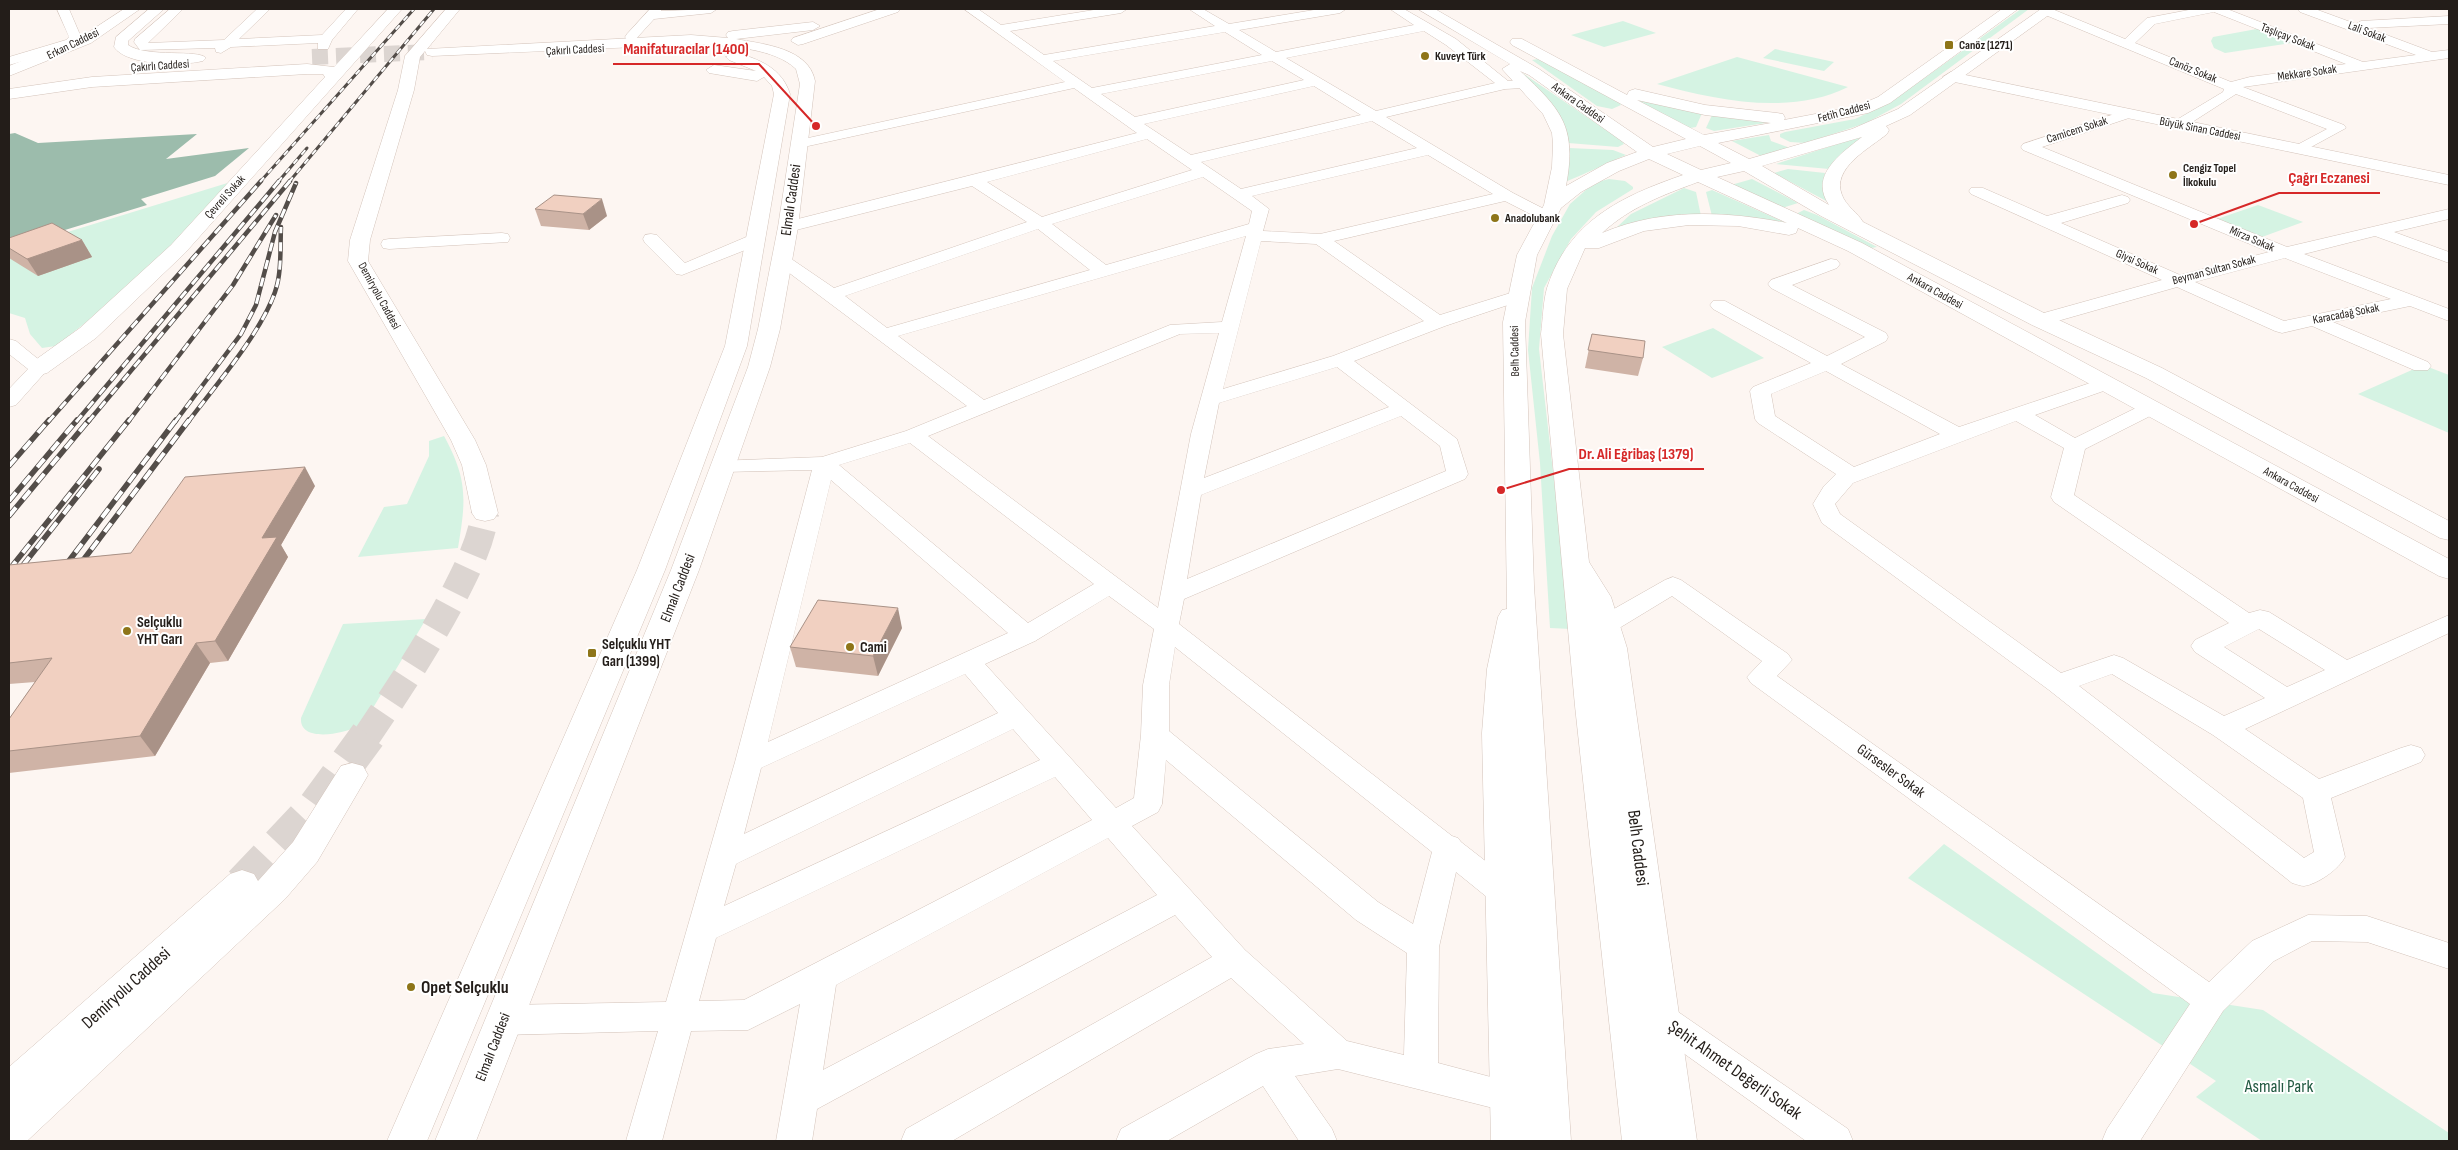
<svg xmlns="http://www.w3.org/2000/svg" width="2458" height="1150" font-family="'Sofia Sans Condensed',sans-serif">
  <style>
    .green { fill: #d5f3e3 }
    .forest { fill: #9cbcac }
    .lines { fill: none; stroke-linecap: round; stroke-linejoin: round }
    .secondary-tunnel-far2 { stroke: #dcd5d1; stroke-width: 16; stroke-dasharray: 16 8; stroke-linecap: butt }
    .secondary-tunnel-far1 { stroke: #dcd5d1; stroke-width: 28; stroke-dasharray: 28 14; stroke-linecap: butt }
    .secondary-tunnel { stroke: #dcd5d1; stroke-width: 36; stroke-dasharray: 36 18; stroke-linecap: butt }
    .street-casing { stroke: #d4c4bb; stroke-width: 1 }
    .secondary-casing { stroke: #d4c4bb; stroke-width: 1 }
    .primary-casing { stroke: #d4c4bb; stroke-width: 1 }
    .street { fill: #fff; fill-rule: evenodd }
    .secondary { fill: #fff; fill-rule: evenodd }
    .primary { fill: #fff; fill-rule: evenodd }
    .rail-far2-casing { stroke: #534d49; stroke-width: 3 }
    .rail-far1-casing { stroke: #534d49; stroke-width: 4.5 }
    .rail-casing { stroke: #534d49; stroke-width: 5.5 }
    .rail-far2 { stroke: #fff; stroke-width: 2; stroke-dasharray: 6; stroke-linecap: butt }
    .rail-far1 { stroke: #fff; stroke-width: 3; stroke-dasharray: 9; stroke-linecap: butt }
    .rail { stroke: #fff; stroke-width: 4; stroke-dasharray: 11; stroke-linecap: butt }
    .wall { fill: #cfb3a6 }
    .shaded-wall { fill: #a99287 }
    .building { fill: #f1d0c1; stroke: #a99287 }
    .poi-dot { fill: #8e7519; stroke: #fff; stroke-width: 2 }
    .labels { text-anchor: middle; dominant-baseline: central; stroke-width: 4; stroke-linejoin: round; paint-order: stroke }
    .far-street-label { font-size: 12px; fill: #231d19; stroke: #fff }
    .far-poi-label { font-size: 12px; font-weight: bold; fill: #231d19; stroke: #fff; text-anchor: start }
    .street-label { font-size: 15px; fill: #231d19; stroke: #fff }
    .poi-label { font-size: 15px; font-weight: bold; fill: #231d19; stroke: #fff; text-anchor: start }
    .near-street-label { font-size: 18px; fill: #231d19; stroke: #fff }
    .near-poi-label { font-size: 18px; font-weight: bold; fill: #231d19; stroke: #fff; text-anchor: start }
    .near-park-label { font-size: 18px; fill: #225a42; stroke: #fff }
    .leader { fill: none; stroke: #d62828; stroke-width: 2 }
    .callout-dot { fill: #d62828; stroke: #fff; stroke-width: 2 }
    .callout-label { font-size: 16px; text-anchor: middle; font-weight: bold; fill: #d62828; stroke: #fff; stroke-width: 4; stroke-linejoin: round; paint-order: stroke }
  </style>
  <rect width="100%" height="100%" fill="#fdf6f2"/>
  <g class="green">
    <polygon points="2021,9 2029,9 1901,104 1866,123 1806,143 1790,142 1780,137 1780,134 1785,132 1855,119 1891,102"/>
    <polygon points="1623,21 1656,33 1604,47 1571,35"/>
    <polygon points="2262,28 2298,42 2225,53 2214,48 2211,41 2213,37"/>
    <polygon points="1775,49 1834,62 1824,71 1763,58"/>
    <path d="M1737,57L1848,87C1790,116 1716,100 1657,84Z"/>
    <polygon points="1538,59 1618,101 1621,105 1612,109 1597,106 1532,60"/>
    <polygon points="1518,70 1622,141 1624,144 1618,147 1568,143"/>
    <polygon points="1624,94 1702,113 1696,127 1690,128"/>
    <polygon points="1712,115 1772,122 1714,131 1706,128"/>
    <polygon points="1769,135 1771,141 1790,148 1761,156 1732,141"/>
    <polygon points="1862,136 1866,137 1829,169 1776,164"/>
    <path d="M1569,148L1613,150L1626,155C1616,159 1568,182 1564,182Z"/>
    <polygon points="1788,169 1825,173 1823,183 1832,204 1774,173"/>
    <polygon points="1609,179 1625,181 1633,187 1633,189 1596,212 1571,239 1544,288 1539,349 1571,629 1550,628 1540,463 1528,350 1532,288 1552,236 1570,204 1587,189 1601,181"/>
    <polygon points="1752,179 1798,203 1782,208 1731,185"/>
    <polygon points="234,181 142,278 56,346 42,348 30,334 25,318 9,313 9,250"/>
    <polygon points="1684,188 1696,192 1701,216 1644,220 1616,228 1631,214"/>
    <polygon points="1712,190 1791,225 1712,216 1706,192"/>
    <polygon points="2258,205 2303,222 2262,237 2217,219"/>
    <polygon points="1804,210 1817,215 1877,247 1871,248 1799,216 1798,213"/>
    <polygon points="1713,328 1764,358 1712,378 1662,347"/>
    <polygon points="2423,365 2449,375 2449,433 2358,394"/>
    <path d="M444,436C468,480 466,500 458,548L358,557L384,507L407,504L429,456V441Z"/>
    <path d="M426,619L367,718C364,720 361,723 358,726C344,734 299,743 301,718L343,624Z"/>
    <polygon points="1944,844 2153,993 2263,1010 2449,1133 2449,1141 2262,1141 2196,1097 2216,1081 1908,878"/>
  </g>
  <polygon class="forest" points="15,133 38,143 197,134 166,159 249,148 215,176 141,199 147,205 9,247 9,134"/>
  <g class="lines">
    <polyline class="secondary-tunnel-far2" points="312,57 432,52"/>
    <path class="secondary-tunnel-far1" d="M367,736C398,690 428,645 454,595C467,569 481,543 485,513"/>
    <polyline class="secondary-tunnel" points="242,884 316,806 368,735"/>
    <defs>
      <g id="street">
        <polygon points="57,9 69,9 81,37 76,46 9,65 9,57 66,40 69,37"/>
        <polygon points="170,9 183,9 148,43 224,40 257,9 270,9 239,39 322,35 346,9 358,9 332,40 328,49 318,49 318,43 231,47 221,53 216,52 215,48 140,50 134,42 135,39"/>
        <polygon points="650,9 662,9 661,11 717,9 711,13 654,19 635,40 627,40 625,37 627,34"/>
        <path d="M964,9H978L1001,25L1100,9H1127L1121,13L1010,31L1044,55L1215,26L1189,9H1203L1229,24L1320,9H1346L1340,13L1239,30L1276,52L1414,25L1390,9H1404L1456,39L1508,81L1523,80L1530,84L1523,88L1505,89L1386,117L1513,193L1552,213L1554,216L1552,219H1540L1505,201L1334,241L1440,315L1520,290L1526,291L1529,295L1526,299L1445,326L1354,361L1457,439L1468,474L1465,479L1184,599L1179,624L1452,836L1458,838L1461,842L1515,884L1519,893L1515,902L1504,905L1493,902L1456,872L1439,947L1438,1063L1521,1085L1526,1096L1521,1107L1509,1112L1338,1069L1295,1076L1332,1129L1337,1141H1299L1263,1086L1167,1141H1116L1121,1129L1256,1054L1268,1049L1304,1044L1231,978L952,1141H901L906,1129L1212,957L1175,915L817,1109L812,1141H776L800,1004L748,1030L691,1031L662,1141H626L658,1031L503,1035L491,1030L487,1020L491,1010L503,1005L666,1002L735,762L812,470L723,472L715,471L712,466L715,461L822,457L906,431L967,406L772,260L775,256H787L834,288L1027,222L972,186L788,232L782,231L780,227L782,223L1137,133L1074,88L799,148L794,147L792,144L794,141L799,140L1065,82ZM1424,31L1446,45L1495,83L1376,111L1286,58ZM1225,32L1262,55L1092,88L1053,61ZM1272,61L1304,80L1135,117L1101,94ZM1314,86L1361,115L1191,155L1144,124ZM1372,121L1417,148L1241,189L1201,162ZM1147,139L1192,170L1042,217L987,182ZM1428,155L1493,194L1320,234L1263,231L1269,209L1252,196ZM1203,177L1252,211L1249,224L1106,265L1052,224ZM1038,229L1090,270L887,328L845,296ZM1246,236L1222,322L1170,325L984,400L898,336ZM1261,241L1316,244L1424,321L1333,356L1223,389ZM1219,333L1191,434L1158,608L928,436L1180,334ZM1337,367L1389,407L1204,478L1219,403ZM1401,416L1440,446L1446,471L1187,579L1201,495ZM910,443L1094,584L1028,623L839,465ZM831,480L1008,633L768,742ZM1109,596L1154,629L1143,685L1141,735L1134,798L1116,808L985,664L1035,641ZM1175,647L1432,852L1413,924L1378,902L1169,731V685ZM965,674L998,713L744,834L761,768ZM1013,729L1040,760L724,906L736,864ZM1166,760L1356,920L1407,953L1404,1055L1347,1041L1245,950L1132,826L1158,812L1162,804ZM1055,777L1092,820L744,1000L699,1001L716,938ZM1108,838L1157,895L823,1070L836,985Z"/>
        <path d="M2043,9H2052L2125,39L2147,18L2194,9H2227L2363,62L2416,55L2300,12L2298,9H2315L2356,24L2361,21L2449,16V24L2368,28L2432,52L2449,50V58L2243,87L2344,125L2346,128L2300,153L2295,152L2293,149L2295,146L2327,129L2236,94L2183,128H2173L2171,125L2173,122L2223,92L2224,89L2043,14ZM2214,12L2346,64L2250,77L2231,82L2135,43L2155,24Z"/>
        <path d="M2127,110L2134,114L2132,117L2042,147L2287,247L2449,209V219L2394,232L2449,252V263L2375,236L2304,254L2449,309V321L2410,306L2333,322L2428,362L2431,366L2428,370H2414L2312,326L2282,333L2275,331L2177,287L2047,324H2033L2031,320L2033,316L2162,280L1971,194L1969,191L1971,188H1983L2047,216L2122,195L2128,197L2130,200L2128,203L2061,223L2180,275L2269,252L2023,150L2021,147L2023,144ZM2285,258L2391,299L2284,321L2195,282Z"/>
        <polygon points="502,233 508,234 510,238 508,242 389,249 383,248 381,244 383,240 389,239"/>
        <polygon points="651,234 657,235 685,263 751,235 763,235 765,239 763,243 682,275 676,274 645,243 643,239 645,235"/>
        <path d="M1831,259L1837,260L1840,264L1837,268L1792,285L1886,333L1888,337L1886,341L1841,364L1959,427L2105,378L2112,380L2115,384L2112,388L2035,415L2075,438L2144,404L2151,402L2158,404L2161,408L2158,412L2085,449L2074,495L2249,613L2260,610L2269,612L2347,660L2449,615V633L2245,729L2319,779L2401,748L2411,745L2421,748L2425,755L2421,762L2331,798L2345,857C2339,869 2318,884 2304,886C2301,886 2296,884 2292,883L2049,690L1822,523L1813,504L1824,486L1836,474L1758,423L1755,419L1750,391L1753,387L1811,363L1713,309L1710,305L1713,301H1725L1827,356L1865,337L1771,288L1768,284L1771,280ZM1826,371L1940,434L1854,467L1775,416L1771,394ZM2016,421L2064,448L2051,497L2054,502L2229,623L2195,640L2191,646L2195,652L2265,698L2224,716L2123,658L2114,655L2061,673L1840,514L1835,504L1853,483ZM2259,629L2325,670L2287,687L2224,647ZM2112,674L2213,735L2303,798L2314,852L2304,858L2079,686Z"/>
        <polygon points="9,339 16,341 49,368 16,405 9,407 9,389 28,369 9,354"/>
        <polygon points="1673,577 1681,580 1788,654 1792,660 1777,676 2209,982 2252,941 2308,915 2367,916 2449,943 2449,969 2367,942 2312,941 2274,961 2223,1011 2140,1141 2102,1141 2107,1129 2190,1004 1751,683 1747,677 1762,661 1672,596 1616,630 1607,632 1598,630 1595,624 1598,618 1665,580"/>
        <polygon points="1659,1002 1671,1007 1848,1129 1853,1141 1806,1141 1647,1027 1643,1017 1647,1007"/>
      </g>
      <g id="secondary">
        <polygon points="124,9 140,9 91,43 9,76 9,66 81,37"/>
        <path d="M149,9H164L128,41V45C147,58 199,49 206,58L203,61C182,66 127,66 114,47L116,37Z"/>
        <polygon points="388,9 402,9 185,253 96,338 47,373 39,375 31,373 28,368 31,363 80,328 171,245 325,77 323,74 307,74 92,87 9,99 9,89 92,77 307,64 334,67"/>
        <path d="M446,9H460L427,49L691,35L728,38L726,35L728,32L733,31L813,22L820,26L813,30L736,39C763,44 809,48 815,81L798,227L780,329L770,367L699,570L476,1141H435L671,570L748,367L758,329L778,227L800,84L796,69C774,48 732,47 703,44L432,56L427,55L425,51L420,57L414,90L370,240L368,261L475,440L486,465L498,513L494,519L485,521L476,519L472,513L462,465L451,440L348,261L350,240L398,90L405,56Z"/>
        <polygon points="880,9 900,9 898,12 803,44 798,45 791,41 793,38"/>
        <path d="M734,52C759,59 782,68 790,94L747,346L665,570L427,1141H387L637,570L725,346L774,94L772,86L764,77L757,81L709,73L706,70L714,65L756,71L729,60L726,57Z"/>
        <polygon points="1951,72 2449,175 2449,185 1945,80 1943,77"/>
        <polygon points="352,763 363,766 368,775 317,862 285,899 27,1141 9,1141 9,1067 230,874 242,870 254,874 258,881 293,842 341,766"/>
      </g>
      <path id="primary" d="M1418,9H1435L1539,69L1653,147L1686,139L1512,45L1510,42L1512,39H1522L1627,95L1629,91L1635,89L1705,105L1777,113L1783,114L1785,118L1784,120L1857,106L1878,97L2002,9H2018L1890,103L1868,113L1718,143L1749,159L1852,129L1898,109L2041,9H2057L1910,115L1886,126L1889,130L1887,134C1870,148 1831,168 1842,195C1846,206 1858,213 1863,222L2048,315L2162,368L2449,521V540L2440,538L2146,378L2032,325L1821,216L1744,171L1717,177L1862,243L2449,559V579L2439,576L1848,251L1798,228L1796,233L1789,235L1738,226L1689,225L1644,231L1599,248H1585L1567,289L1563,334L1589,562L1611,597L1627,648L1697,1141H1622L1575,706L1541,334C1543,319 1543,302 1547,288C1568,221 1622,196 1683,175L1649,159L1619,171L1581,192L1561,208L1537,255L1525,322L1534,586L1571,1141H1491L1482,733L1487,669L1498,617L1502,610L1507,609L1503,322L1517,255L1544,205L1552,167L1553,144L1552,133L1543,114L1502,69L1510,64ZM1520,71L1529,75L1637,152L1607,163L1566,186C1577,127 1562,110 1520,71ZM1637,100L1705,115L1771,123L1704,135ZM1862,137C1840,154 1809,176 1829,205L1762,166ZM1700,146L1731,163L1701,170L1667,154ZM1698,182L1787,223C1725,211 1661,208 1602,233C1630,207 1663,195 1698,182Z"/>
    </defs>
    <use href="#street" class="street-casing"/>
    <use href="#secondary" class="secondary-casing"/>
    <use href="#primary" class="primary-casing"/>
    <use href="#street" class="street"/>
    <use href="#secondary" class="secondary"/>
    <use href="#primary" class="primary"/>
    <defs>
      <g id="rail-far2">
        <polyline points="260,182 414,9"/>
        <polyline points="278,182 307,148"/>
        <polyline points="289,182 434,9"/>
      </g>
      <g id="rail-far1">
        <polyline points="48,422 261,181"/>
        <polyline points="76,422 279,181"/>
        <polyline points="88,422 290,181"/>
        <polyline points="128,422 233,285 276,215"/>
        <polyline points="175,422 241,334 256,305 275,232 296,183"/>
        <path d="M188,422C215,386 261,333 275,292C282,272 280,248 281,227"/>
      </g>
      <g id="rail">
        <polyline points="9,466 49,420"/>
        <polyline points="9,501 77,420"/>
        <polyline points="9,516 89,420"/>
        <polyline points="78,567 189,420"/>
        <polyline points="9,570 129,420"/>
        <polyline points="62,570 176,420"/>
        <polyline points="9,583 99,469"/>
      </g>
    </defs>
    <use href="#rail-far2" class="rail-far2-casing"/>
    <use href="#rail-far1" class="rail-far1-casing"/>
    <use href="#rail" class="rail-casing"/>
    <use href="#rail-far2" class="rail-far2"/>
    <use href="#rail-far1" class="rail-far1"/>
    <use href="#rail" class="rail"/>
  </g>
  <g class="wall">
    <polygon points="535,209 607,216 589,230 541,226"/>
    <polygon points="9,238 82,240 92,257 38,276 9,258"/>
    <polygon points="1592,334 1643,358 1638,376 1585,368"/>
    <polygon points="315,486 281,545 288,557 228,661 210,663 155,756 9,773 9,719 35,682 9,684 9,565 131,553"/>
    <polygon points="902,628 878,676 796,667 790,647"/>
  </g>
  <g class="shaded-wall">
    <polygon points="602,199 607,216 589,230 583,214"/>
    <polygon points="82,240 92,257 38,276 27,259"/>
    <polygon points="305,467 315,486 281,545 288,557 228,661 215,641 262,538"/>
    <polygon points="898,608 902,628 878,676 873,656"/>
    <polygon points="196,643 210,663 155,756 140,736"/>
  </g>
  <g class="building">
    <polygon points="554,195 602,199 583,214 535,209"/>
    <polygon points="52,223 82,240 27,259 9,248 9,238"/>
    <polygon points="1592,334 1645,341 1643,358 1588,350"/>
    <polygon points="305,467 262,538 277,537 215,641 196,643 140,736 9,751 9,719 52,658 9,663 9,565 131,553 185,477"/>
    <polygon points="818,600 898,608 873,656 790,647"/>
  </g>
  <g class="poi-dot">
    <rect x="1944" y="40" width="10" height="10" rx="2.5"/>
    <circle cx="1425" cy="56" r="5"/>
    <circle cx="2173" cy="175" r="5"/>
    <circle cx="1495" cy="218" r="5"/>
    <circle cx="127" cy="631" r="5"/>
    <circle cx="850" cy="647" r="5"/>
    <rect x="587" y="648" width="10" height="10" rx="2.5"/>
    <circle cx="411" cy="987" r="5"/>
  </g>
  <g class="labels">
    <g class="far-street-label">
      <text transform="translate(2367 32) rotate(21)">Lali Sokak</text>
      <text transform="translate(2288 37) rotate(21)">Taşlıçay Sokak</text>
      <text transform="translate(73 44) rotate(-26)">Erkan Caddesi</text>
      <text transform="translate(575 50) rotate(-3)">Çakırlı Caddesi</text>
      <text transform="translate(160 66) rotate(-4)">Çakırlı Caddesi</text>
      <text transform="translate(2193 70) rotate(22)">Canöz Sokak</text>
      <text transform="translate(2307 73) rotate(-8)">Mekkare Sokak</text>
      <text transform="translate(1578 103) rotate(35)">Ankara Caddesi</text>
      <text transform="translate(1844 112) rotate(-15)">Fetih Caddesi</text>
      <text transform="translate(2200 129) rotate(11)">Büyük Sinan Caddesi</text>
      <text transform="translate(2077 130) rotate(-18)">Camicem Sokak</text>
      <text transform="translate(225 197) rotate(-48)">Çevreli Sokak</text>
      <text transform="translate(2252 239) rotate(23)">Mirza Sokak</text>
      <text transform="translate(2137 262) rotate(24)">Giysi Sokak</text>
      <text transform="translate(2214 270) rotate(-15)">Beyman Sultan Sokak</text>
      <text transform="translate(1935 291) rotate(29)">Ankara Caddesi</text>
      <text transform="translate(379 296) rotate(61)">Demiryolu Caddesi</text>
      <text transform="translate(2346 314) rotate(-11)">Karacadağ Sokak</text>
      <text transform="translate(1515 351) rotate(-91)">Belh Caddesi</text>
      <text transform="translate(2291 485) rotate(29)">Ankara Caddesi</text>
    </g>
    <g class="far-poi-label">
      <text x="1959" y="45">Canöz (1271)</text>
      <text x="1435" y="56">Kuveyt Türk</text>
      <text x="2183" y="168">Cengiz Topel<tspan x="2183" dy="14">İlkokulu</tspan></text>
      <text x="1505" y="218">Anadolubank</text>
    </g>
    <g class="street-label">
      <text transform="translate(791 200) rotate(-82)">Elmalı Caddesi</text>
      <text transform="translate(678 588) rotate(-69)">Elmalı Caddesi</text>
      <text transform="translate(1891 771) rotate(36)">Gürsesler Sokak</text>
      <text transform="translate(493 1047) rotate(-69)">Elmalı Caddesi</text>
    </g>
    <g class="poi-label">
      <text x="137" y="622">Selçuklu<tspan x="137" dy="17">YHT Garı</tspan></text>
      <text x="602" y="644">Selçuklu YHT<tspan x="602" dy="17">Garı (1399)</tspan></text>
      <text x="860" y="647">Cami</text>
    </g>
    <g class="near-street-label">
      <text transform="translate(1638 848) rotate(83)">Belh Caddesi</text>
      <text transform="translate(126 988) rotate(-42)">Demiryolu Caddesi</text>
      <text transform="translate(1735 1070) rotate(35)">Şehit Ahmet Değerli Sokak</text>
    </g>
    <g class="near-poi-label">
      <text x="421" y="987">Opet Selçuklu</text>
    </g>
    <g class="near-park-label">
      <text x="2279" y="1086">Asmalı Park</text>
    </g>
  </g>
  <path class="leader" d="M816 126L759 64H613M2194 224L2279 193H2380M1501 490L1569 469H1704"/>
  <g class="callout-dot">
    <circle cx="816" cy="126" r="5"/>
    <circle cx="2194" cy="224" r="5"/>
    <circle cx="1501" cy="490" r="5"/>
  </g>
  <g class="callout-label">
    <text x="686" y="54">Manifaturacılar (1400)</text>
    <text x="2329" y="183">Çağrı Eczanesi</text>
    <text x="1636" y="459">Dr. Ali Eğribaş (1379)</text>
  </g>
  <rect width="2458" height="1150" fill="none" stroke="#231d19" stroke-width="20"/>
</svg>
